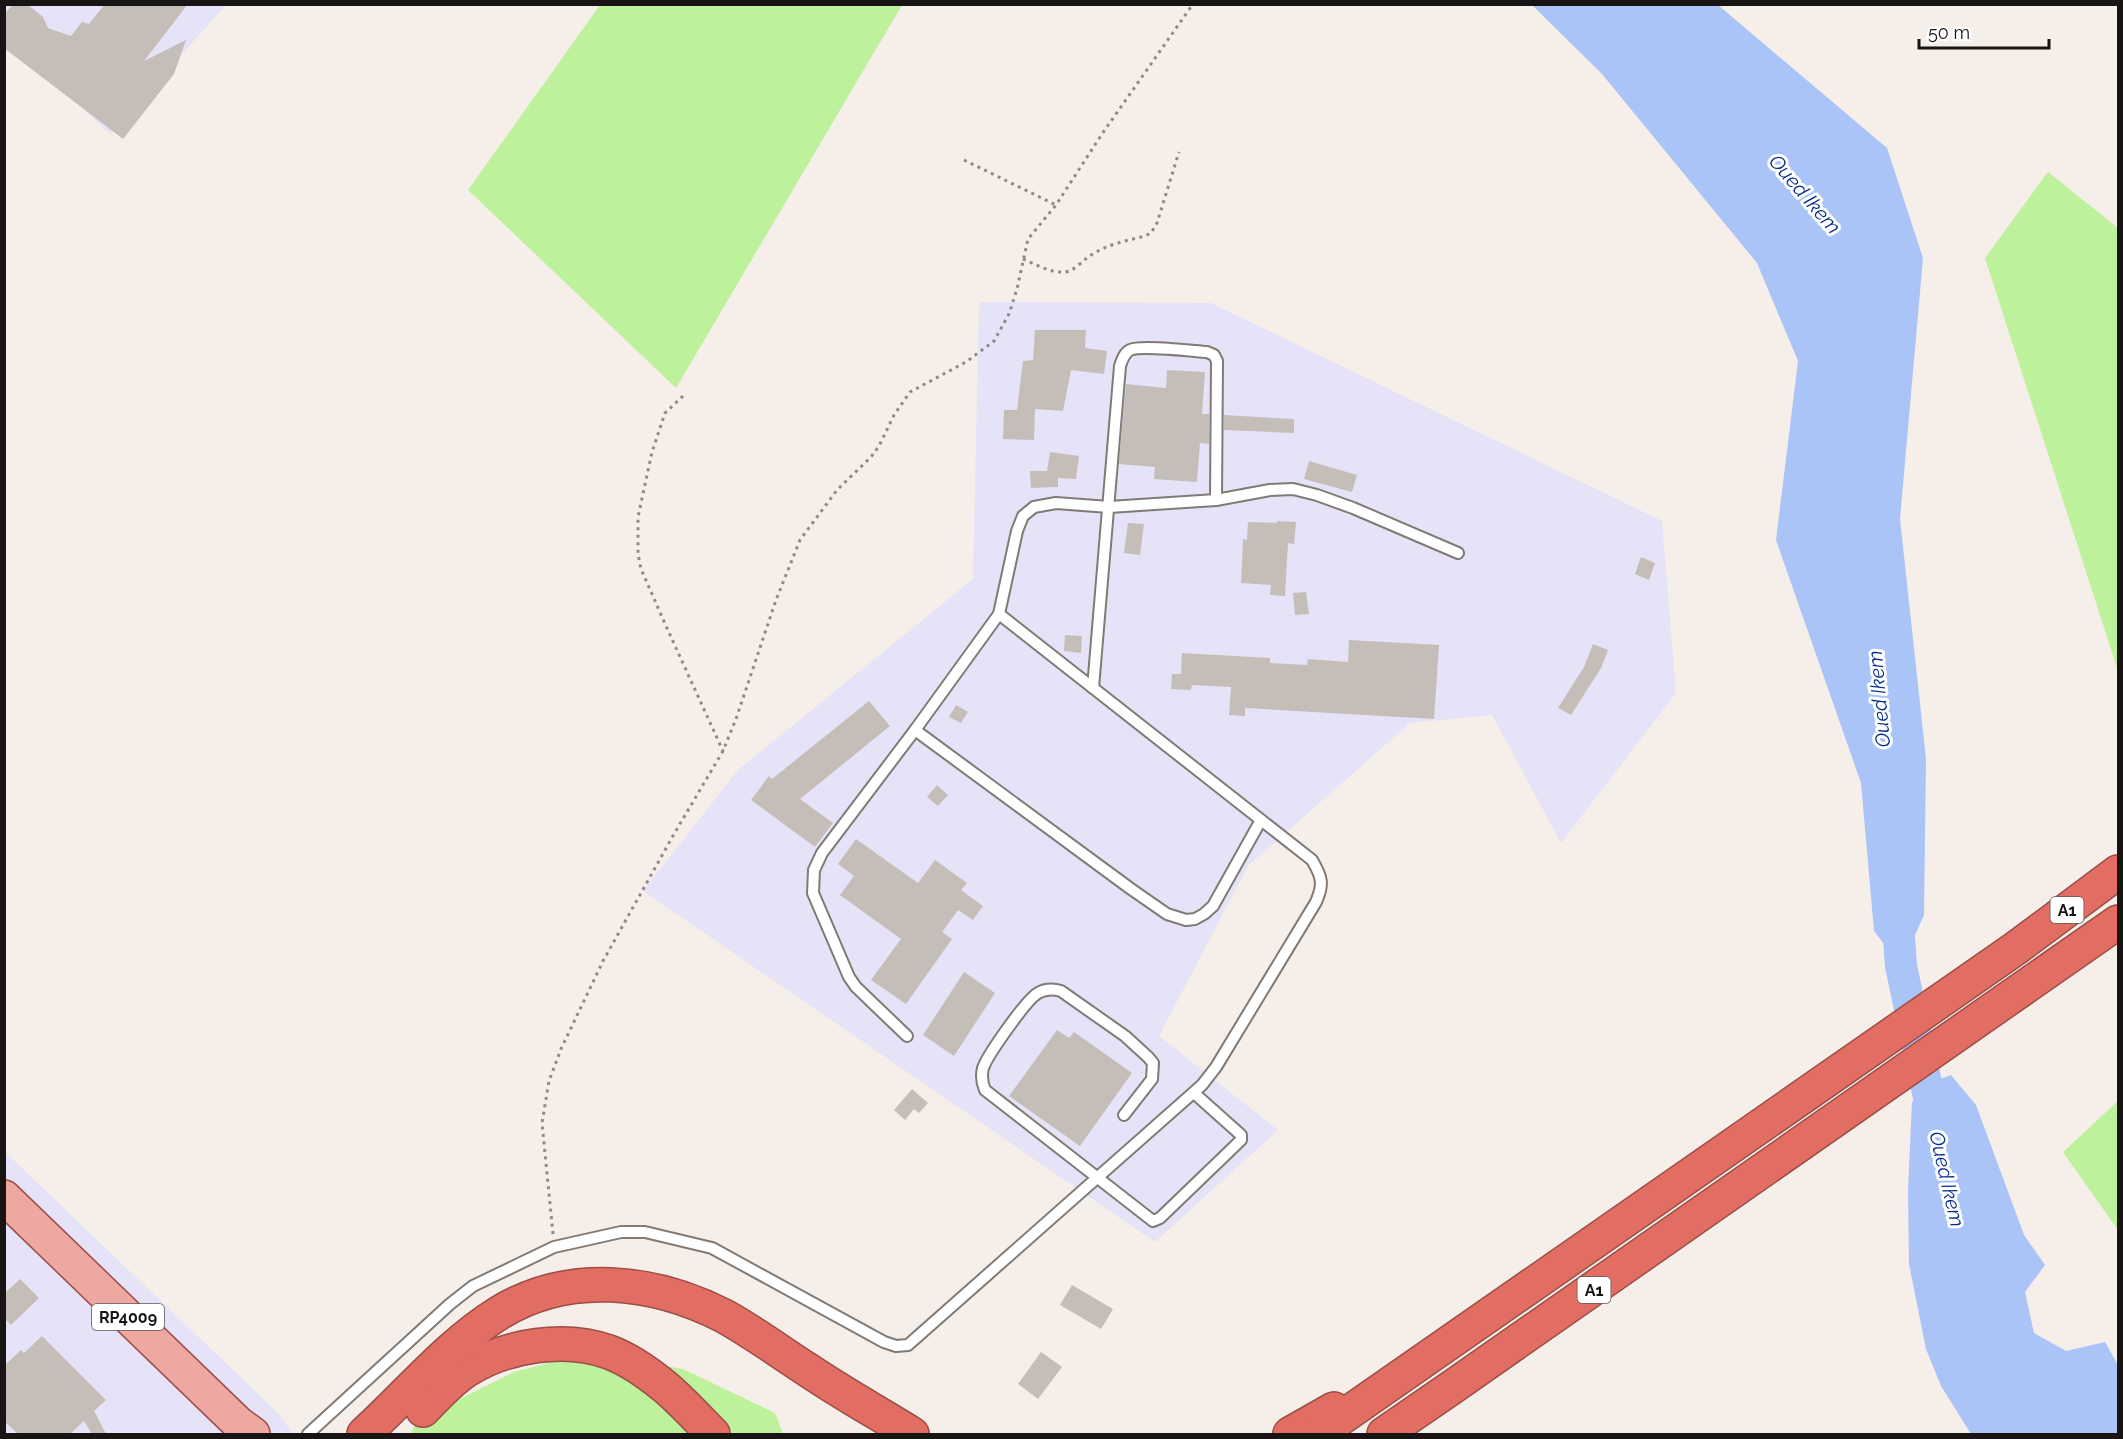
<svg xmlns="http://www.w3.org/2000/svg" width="2123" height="1439" font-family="Raleway,sans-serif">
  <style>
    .industrial { fill: #e6e2f8 }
    .green { fill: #bef19c }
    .water { fill: #aac4f7 }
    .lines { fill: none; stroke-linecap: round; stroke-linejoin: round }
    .river { stroke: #aac4f7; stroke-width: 32 }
    .building { fill: #c5beb8 }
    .lane-casing { stroke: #817a75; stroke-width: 14 }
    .primary-casing { stroke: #9b4e47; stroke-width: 36 }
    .highway-casing { stroke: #9b4e47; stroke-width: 36 }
    .path { stroke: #8f8a86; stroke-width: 3; stroke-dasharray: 3 4.5; stroke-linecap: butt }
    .lane { stroke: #fff; stroke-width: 10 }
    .primary { stroke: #eea8a1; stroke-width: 33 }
    .highway { stroke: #e26e63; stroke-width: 33 }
    .labels { text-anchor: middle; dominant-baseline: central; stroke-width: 6; stroke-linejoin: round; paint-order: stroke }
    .shield { fill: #fff; stroke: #5d5a5a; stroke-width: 1.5 }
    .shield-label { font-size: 16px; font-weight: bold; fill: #171413 }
    .water-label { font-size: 20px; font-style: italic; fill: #082e8b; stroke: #fff }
  </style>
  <rect width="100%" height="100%" fill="#f6eee8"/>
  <g class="industrial">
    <polygon points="4,5 226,5 110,134 5,32"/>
    <polygon points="979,302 1211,303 1662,521 1676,693 1561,843 1492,715 1410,723 1248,866 1159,1036 1278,1130 1155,1242 643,891 738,770 973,579"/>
    <polygon points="4,1151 278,1413 293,1434 5,1434"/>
  </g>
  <g class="green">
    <polygon points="600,5 902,5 676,388 468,190"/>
    <polygon points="2048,172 2118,228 2118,671 1985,258"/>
    <polygon points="2118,1101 2118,1230 2063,1152"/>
    <polygon points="587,1353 683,1369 775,1413 783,1434 410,1434 419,1419 514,1372"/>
  </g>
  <g class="water">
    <polygon points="1532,5 1718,5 1887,148 1923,258 1900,519 1926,759 1924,915 1901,966 1874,931 1861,783 1776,540 1798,361 1757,263 1602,74"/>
    <polygon points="1951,1075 1976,1105 2024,1235 2045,1265 2025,1292 2034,1333 2066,1351 2105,1342 2118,1365 2118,1434 1971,1434 1941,1386 1926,1349 1909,1264 1908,1190 1912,1102 1926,1084"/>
  </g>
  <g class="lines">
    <polyline class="river" points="1898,924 1901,966 1935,1125"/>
  </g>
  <g class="building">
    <polygon points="13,4 27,4 43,17 48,28 71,36 82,22 89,24 105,4 188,4 144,61 186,40 174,74 123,139 4,48 4,15"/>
    <polygon points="1035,330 1086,330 1085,348 1107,351 1104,374 1071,370 1063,411 1035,409 1034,440 1003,439 1004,410 1017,410 1023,361 1033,360"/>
    <polygon points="1167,370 1205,372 1202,414 1209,414 1209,444 1200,443 1197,482 1154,479 1155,467 1119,464 1126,384 1166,388"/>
    <polygon points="1224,415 1294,419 1294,433 1224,430"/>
    <polygon points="1050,452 1079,456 1076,479 1058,478 1058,487 1031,488 1030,471 1047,471"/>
    <polygon points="1309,461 1357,475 1352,492 1304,479"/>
    <polygon points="1277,521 1296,522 1294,544 1288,543 1285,596 1270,595 1271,585 1241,583 1243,539 1247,540 1248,522 1277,523"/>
    <polygon points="1128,523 1144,524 1140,555 1124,553"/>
    <polygon points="1641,557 1655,563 1649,580 1635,574"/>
    <polygon points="1306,592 1309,614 1295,615 1293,593"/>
    <polygon points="1065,635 1082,636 1081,653 1064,651"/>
    <polygon points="1349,640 1439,645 1434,719 1245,708 1245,716 1229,715 1231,687 1192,685 1191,690 1171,689 1172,674 1181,674 1182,653 1270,658 1270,663 1307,665 1308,659 1348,662"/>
    <polygon points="1593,644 1608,650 1601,668 1571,715 1558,708 1584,667"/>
    <polygon points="869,701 890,726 800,799 833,823 815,847 751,800 769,776 772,779"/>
    <polygon points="956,705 968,712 961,723 949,717"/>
    <polygon points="937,785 948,795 938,806 927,797"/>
    <polygon points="856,839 918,883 935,860 967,883 961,890 983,906 973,920 958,910 942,932 952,939 906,1004 871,980 901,939 840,895 854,876 838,864"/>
    <polygon points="964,972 995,993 954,1056 923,1035"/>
    <polygon points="1057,1030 1069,1038 1074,1032 1132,1073 1080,1146 1009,1096"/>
    <polygon points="912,1089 928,1103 919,1113 914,1109 905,1120 894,1110"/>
    <polygon points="20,1279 39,1298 11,1325 4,1318 4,1294"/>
    <polygon points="1072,1285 1113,1309 1101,1329 1060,1305"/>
    <polygon points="42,1336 106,1400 94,1411 106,1434 92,1434 84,1421 70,1434 18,1434 4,1421 4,1366 21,1350 24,1353"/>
    <polygon points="1041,1352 1062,1367 1038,1399 1018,1384"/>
  </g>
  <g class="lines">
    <defs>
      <g id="lane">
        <path d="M1093,688L1120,366C1122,360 1124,353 1130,350C1141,345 1192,351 1207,352L1214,355L1217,361L1216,500"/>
        <polyline points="915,730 999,614 1017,531 1023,516 1034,507 1056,503 1109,507 1216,500 1270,490 1293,489 1317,495 1353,508 1458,553"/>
        <polyline points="907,1036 856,987 849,977 813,893 814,870 822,853 915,730 1131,889 1167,914 1186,920 1195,919 1204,914 1213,906 1261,820"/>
        <path d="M1124,1115L1152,1079L1153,1063L1148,1057L1125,1036L1061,991C1054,989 1045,989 1038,993C1027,999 988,1054 983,1068C981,1076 982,1083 985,1090L1153,1221L1160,1218L1241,1140V1135L1194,1093"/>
        <path d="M308,1434L450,1304L473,1286L554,1247L621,1232H645L712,1248L884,1342L896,1346L908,1345L1202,1085L1216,1067L1316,902C1324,884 1322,877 1312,860L999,614"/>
      </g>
      <polyline id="primary" points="4,1197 238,1423 253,1434"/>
      <g id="highway">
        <path d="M423,1410C437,1396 450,1381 467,1370C507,1345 565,1336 609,1352C628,1359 648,1373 664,1386C681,1400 697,1418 713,1434"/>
        <path d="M364,1434C408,1394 448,1345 499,1313C569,1270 653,1280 724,1316C753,1332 780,1352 808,1370C842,1393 878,1413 912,1434"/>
        <polyline points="1290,1434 1334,1409"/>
        <polyline points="1318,1434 2016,948 2118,872"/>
        <path d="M1384,1434C1630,1265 1874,1093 2118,922"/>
      </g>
    </defs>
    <use href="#lane" class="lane-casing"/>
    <use href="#primary" class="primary-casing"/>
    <use href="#highway" class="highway-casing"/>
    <g class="path">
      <polyline points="964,160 1056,205"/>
      <path d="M1023,259C1035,264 1050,273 1064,272C1073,272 1080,263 1087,258C1104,245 1125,241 1145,236L1151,233L1157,223L1179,152"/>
      <polyline points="683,396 665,413 652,452 638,517 638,554 641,569 666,626 723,751"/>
      <polyline points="553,1234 542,1123 549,1081 561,1049 603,961 674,834 723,751 736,719 776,600 800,540 837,490 871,457 879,446 894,415 910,392 966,362 994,341 1009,314 1017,289 1028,239 1056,205 1102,134 1193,4"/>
    </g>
    <use href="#lane" class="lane"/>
    <use href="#primary" class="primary"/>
    <use href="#highway" class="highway"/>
  </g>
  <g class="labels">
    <g class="shield">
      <rect x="2050.5" y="897" width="33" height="26" rx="4.5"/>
      <rect x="1577.5" y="1277" width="33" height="26" rx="4.5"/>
      <rect x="92" y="1304" width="72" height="26" rx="4.5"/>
    </g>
    <g class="shield-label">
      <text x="2067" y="910">A1</text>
      <text x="1594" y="1290">A1</text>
      <text x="128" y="1317">RP4009</text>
    </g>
    <g class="water-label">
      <text transform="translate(1805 194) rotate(49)">Oued Ikem</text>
      <text transform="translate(1879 699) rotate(-95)">Oued Ikem</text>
      <text transform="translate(1947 1179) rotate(77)">Oued Ikem</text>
    </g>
  </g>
  <rect width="2123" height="1439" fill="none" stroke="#171413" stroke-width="12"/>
  <path d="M1919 39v9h130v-9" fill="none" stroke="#171413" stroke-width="3"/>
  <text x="1928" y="39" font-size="18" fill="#171413" stroke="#ffffff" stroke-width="4.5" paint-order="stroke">50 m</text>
</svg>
